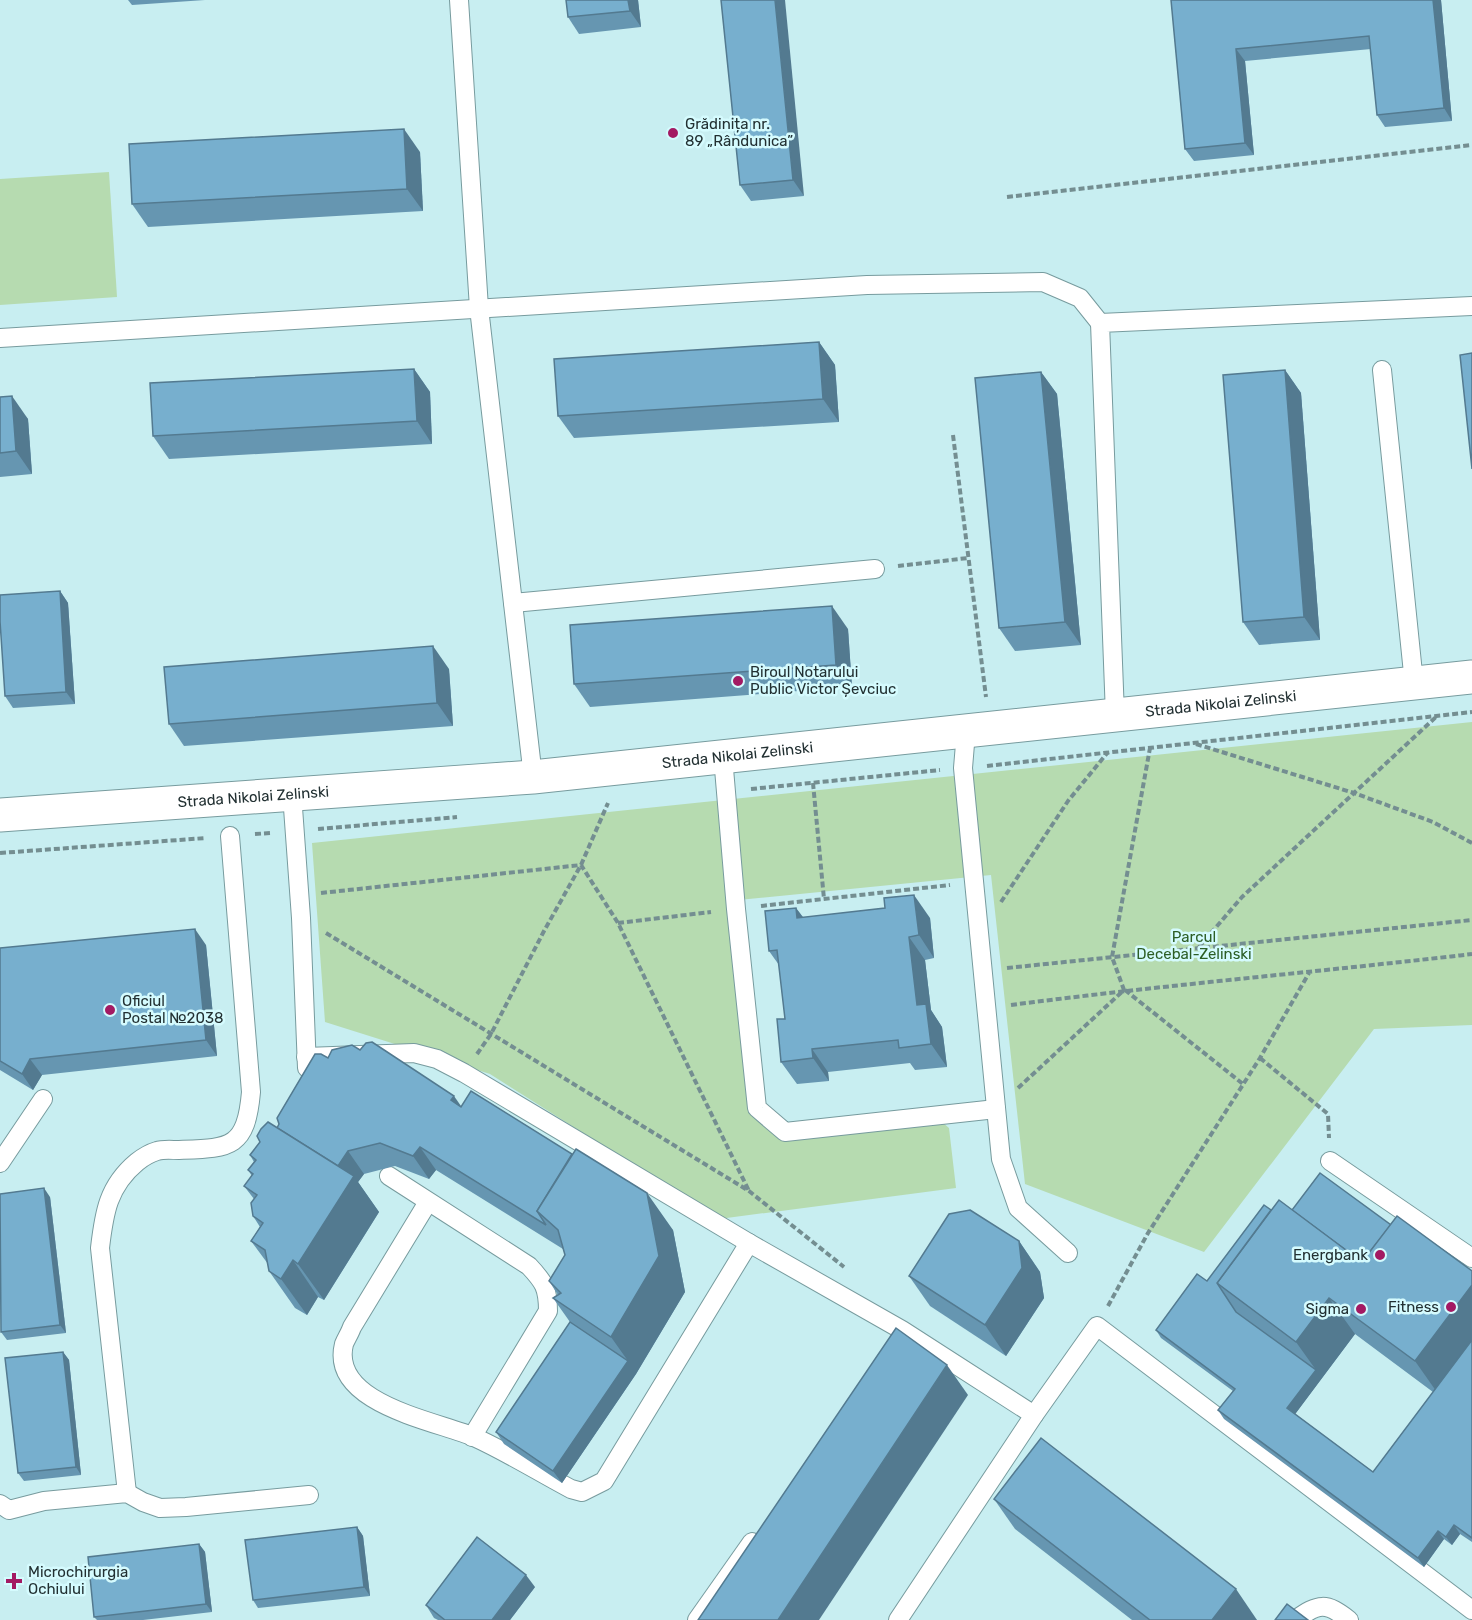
<svg xmlns="http://www.w3.org/2000/svg" width="1472" height="1620" font-family="Rubik,sans-serif">
  <style>
    .green { fill: #b6dbb0 }
    .lines { fill: none; stroke-linecap: round; stroke-linejoin: round }
    .service-casing { stroke: #779b9e; stroke-width: 20 }
    .tertiary-casing { stroke: #779b9e; stroke-width: 35 }
    .path { stroke: #748e91; stroke-width: 4; stroke-dasharray: 6 3; stroke-linecap: butt }
    .service { stroke: #fff; stroke-width: 18 }
    .tertiary { stroke: #fff; stroke-width: 33 }
    .wall { fill: #6696b1; fill-rule: evenodd }
    .shaded-wall { fill: #537a90 }
    .building { fill: #77afce; stroke: #537a90; stroke-width: 1.5 }
    .poi-dot { fill: #a31a63; stroke: #d5fbfe; stroke-width: 2 }
    .labels { text-anchor: middle; dominant-baseline: central; stroke-width: 5; stroke-linejoin: round; paint-order: stroke }
    .poi-label { font-size: 15px; fill: #223032; stroke: #d5fbfe; text-anchor: start }
    .street-label { font-size: 15px; fill: #223032; stroke: #d5fbfe }
    .park-label { font-size: 15px; fill: #2c5e25; stroke: #d5fbfe }
  </style>
  <rect width="100%" height="100%" fill="#c8eef1"/>
  <g class="green">
    <polygon points="109,172 117,297 0,305 0,179"/>
    <polygon points="1472,722 1472,1025 1374,1029 1204,1252 1025,1184 991,875 728,901 748,1098 780,1132 942,1122 949,1128 956,1188 719,1219 490,1074 325,1022 312,843"/>
  </g>
  <g class="lines">
    <defs>
      <g id="service">
        <polyline points="459,0 479,308 533,777"/>
        <polyline points="0,338 867,285 1043,282 1080,298 1100,323"/>
        <polyline points="1382,370 1414,683"/>
        <polyline points="513,603 875,569"/>
        <polyline points="1115,715 1100,323 1472,306"/>
        <polyline points="966,732 963,768 1001,1159 1018,1208 1068,1253"/>
        <polyline points="723,757 736,909 757,1108 785,1132 996,1109"/>
        <polyline points="292,794 301,918 307,1068"/>
        <polyline points="306,1057 414,1053 437,1059 464,1073 749,1243 902,1330 1034,1415"/>
        <polyline points="1330,1161 1472,1258"/>
        <polyline points="0,1163 43,1099"/>
        <path d="M389,1176L529,1266C544,1282 548,1288 548,1311L472,1437"/>
        <path d="M428,1202L352,1327C350,1333 346,1339 344,1344C329,1404 437,1421 474,1437C507,1452 539,1472 571,1489L582,1492L604,1481L749,1243"/>
        <path d="M127,1493L100,1248C104,1213 108,1186 137,1162C142,1158 150,1153 157,1151C163,1149 172,1150 179,1150C230,1148 246,1149 251,1092L230,836"/>
        <polyline points="0,1504 9,1510 44,1501 127,1493 143,1502 160,1508 186,1507 309,1495"/>
        <polyline points="697,1620 752,1542"/>
        <polyline points="898,1620 1034,1415 1097,1326 1472,1610"/>
        <path d="M1295,1620C1319,1603 1326,1602 1349,1620"/>
      </g>
      <g id="tertiary">
        <path id="s1" d="M0,815L533,777L1472,677"/>
      </g>
    </defs>
    <use href="#service" class="service-casing"/>
    <use href="#tertiary" class="tertiary-casing"/>
    <g class="path">
      <polyline points="1007,197 1472,145"/>
      <polyline points="953,435 986,697"/>
      <polyline points="898,566 968,558"/>
      <polyline points="1196,744 1354,793 1433,822 1472,843"/>
      <polyline points="987,766 1472,712"/>
      <polyline points="813,783 824,899"/>
      <polyline points="751,789 940,770"/>
      <polyline points="318,829 457,817"/>
      <polyline points="255,834 271,833"/>
      <polyline points="0,853 206,838"/>
      <polyline points="321,893 581,865 618,923 749,1191"/>
      <polyline points="1001,902 1068,801 1108,752"/>
      <polyline points="761,906 950,885"/>
      <polyline points="618,923 711,912"/>
      <polyline points="326,933 749,1191 844,1267"/>
      <polyline points="1199,947 1242,897 1437,716"/>
      <polyline points="1007,968 1472,920"/>
      <polyline points="1125,990 1243,1084"/>
      <path d="M1011,1005C1164,985 1318,972 1472,954"/>
      <polyline points="477,1054 491,1034 544,931 581,865 608,803"/>
      <polyline points="1260,1058 1328,1114 1329,1138"/>
      <polyline points="1018,1088 1124,990 1112,957 1150,748"/>
      <polyline points="1108,1306 1148,1233 1260,1058 1309,973"/>
    </g>
    <use href="#service" class="service"/>
    <use href="#tertiary" class="tertiary"/>
  </g>
  <g class="wall">
    <polygon points="128,0 205,0 132,5"/>
    <polygon points="566,0 638,0 641,27 579,34 568,17"/>
    <polygon points="721,0 804,196 751,201 740,185"/>
    <polygon points="1171,0 1441,0 1452,121 1385,127 1377,115 1371,49 1245,61 1254,155 1194,161 1185,149"/>
    <polygon points="420,152 423,211 148,227 132,204"/>
    <polygon points="819,342 835,365 839,422 574,438 558,416"/>
    <polygon points="414,369 430,392 432,444 169,459 153,436"/>
    <polygon points="1285,370 1301,393 1320,640 1259,645 1243,622"/>
    <polygon points="1041,372 1057,394 1081,645 1015,651 999,628"/>
    <polygon points="0,397 28,419 32,474 0,477"/>
    <polygon points="60,591 68,603 75,704 13,708 5,696"/>
    <polygon points="848,629 852,687 590,707 574,684"/>
    <polygon points="449,669 453,726 184,746 169,724"/>
    <polygon points="796,908 803,917 930,918 934,958 925,960 931,1010 942,1027 947,1067 915,1070 910,1063 828,1072 829,1081 797,1084 781,1062 785,1019 779,965 769,951"/>
    <polygon points="206,945 217,1056 42,1075 33,1090 0,1070 0,948"/>
    <polygon points="328,1058 461,1106 673,1230 685,1292 636,1374 562,1483 504,1444 496,1432 570,1322 553,1298 558,1295 549,1281 565,1255 563,1249 436,1170 429,1179 395,1166 364,1174 358,1182 379,1212 324,1300 318,1297 307,1315 295,1308 269,1271 268,1264 251,1241 260,1227 253,1216 254,1199 244,1186 252,1176 248,1170 254,1162 250,1155 277,1128"/>
    <polygon points="50,1197 66,1333 7,1340 1,1332"/>
    <path d="M1271,1210H1292L1472,1271V1542L1460,1534L1452,1545L1444,1539L1424,1567L1224,1419L1218,1410L1233,1391L1161,1338L1156,1330L1207,1281ZM1355,1334L1433,1392L1373,1472L1295,1414Z"/>
    <polygon points="1019,1241 1040,1272 1044,1298 1006,1356 930,1306 909,1276"/>
    <polygon points="63,1352 69,1360 81,1475 24,1481 18,1473"/>
    <polygon points="994,1499 1257,1620 1132,1620 1015,1529"/>
    <polygon points="357,1527 363,1536 370,1596 258,1608 253,1600"/>
    <polygon points="199,1544 205,1552 212,1612 143,1620 97,1620 94,1617"/>
    <polygon points="535,1587 510,1620 438,1620 434,1618 426,1605"/>
  </g>
  <g class="shaded-wall">
    <polygon points="628,0 638,0 641,27 630,11"/>
    <polygon points="775,0 785,0 804,196 793,180"/>
    <polygon points="1433,0 1441,0 1452,121 1444,108"/>
    <polygon points="1236,49 1245,61 1254,155 1245,143"/>
    <polygon points="404,129 420,152 423,211 407,189"/>
    <polygon points="819,342 835,365 839,422 823,399"/>
    <polygon points="414,369 430,392 432,444 417,421"/>
    <polygon points="1285,370 1301,393 1320,640 1304,617"/>
    <polygon points="1041,372 1057,394 1081,645 1065,622"/>
    <polygon points="12,396 28,419 32,474 16,451"/>
    <polygon points="60,591 68,603 75,704 66,692"/>
    <polygon points="832,606 848,629 852,687 836,665"/>
    <polygon points="433,646 449,669 453,726 437,703"/>
    <polygon points="914,895 930,918 934,958 919,935"/>
    <polygon points="796,908 812,930 797,918"/>
    <polygon points="195,929 206,945 217,1056 206,1040"/>
    <polygon points="909,937 925,960 931,1010 942,1027 947,1067 931,1044 917,1005"/>
    <polygon points="812,1049 828,1072 829,1081 813,1058"/>
    <polygon points="30,1059 42,1075 33,1090 22,1074"/>
    <polygon points="454,1096 470,1119 451,1100"/>
    <polygon points="420,1147 436,1170 429,1179 413,1156"/>
    <polygon points="348,1151 364,1174 358,1182 379,1212 324,1300 298,1264 334,1172"/>
    <polygon points="44,1188 50,1197 66,1333 60,1325"/>
    <polygon points="647,1193 673,1230 685,1292 636,1374 562,1483 553,1471 628,1361 611,1337"/>
    <polygon points="1019,1241 1040,1272 1044,1298 1006,1356 985,1325"/>
    <polygon points="293,1260 318,1297 307,1315 281,1279"/>
    <polygon points="1472,1285 1472,1356 1441,1398 1415,1361"/>
    <polygon points="1329,1298 1355,1334 1293,1417 1287,1408 1316,1370 1296,1342"/>
    <polygon points="63,1352 69,1360 81,1475 76,1467"/>
    <polygon points="947,1365 968,1395 819,1620 778,1620"/>
    <polygon points="1454,1525 1460,1534 1452,1545 1446,1537"/>
    <polygon points="357,1527 363,1536 370,1596 364,1587"/>
    <polygon points="1438,1531 1444,1539 1424,1567 1418,1558"/>
    <polygon points="199,1544 205,1552 212,1612 206,1604"/>
    <polygon points="526,1575 535,1587 510,1620 492,1620"/>
    <polygon points="1236,1589 1257,1620 1212,1620"/>
  </g>
  <g class="building">
    <polygon points="566,0 628,0 630,11 568,17"/>
    <polygon points="721,0 775,0 793,180 740,185"/>
    <polygon points="1171,0 1433,0 1444,108 1377,115 1369,36 1236,49 1245,143 1185,149"/>
    <polygon points="404,129 407,189 132,204 129,144"/>
    <polygon points="819,342 823,399 558,416 554,359"/>
    <polygon points="1472,353 1472,469 1460,355"/>
    <polygon points="414,369 417,421 153,436 150,383"/>
    <polygon points="1285,370 1304,617 1243,622 1223,375"/>
    <polygon points="1041,372 1065,622 999,628 975,378"/>
    <polygon points="12,396 16,451 0,453 0,397"/>
    <polygon points="60,591 66,692 5,696 0,621 0,595"/>
    <polygon points="832,606 836,665 574,684 570,625"/>
    <polygon points="433,646 437,703 169,724 164,667"/>
    <polygon points="914,895 919,935 909,937 917,1005 926,1004 931,1044 899,1048 898,1040 812,1049 813,1058 781,1062 777,1019 785,1019 777,950 769,951 765,911 796,908 797,918 885,908 884,898"/>
    <polygon points="195,929 206,1040 30,1059 22,1074 0,1061 0,948"/>
    <polygon points="372,1042 454,1096 451,1100 461,1107 471,1091 572,1154 537,1211 546,1225 420,1147 413,1156 380,1143 348,1151 338,1166 277,1128 279,1124 277,1118 315,1054 321,1054 328,1058 332,1050 352,1045 360,1050 366,1043"/>
    <polygon points="268,1122 354,1176 298,1264 293,1260 281,1279 269,1271 265,1250 251,1241 263,1223 253,1216 251,1203 257,1195 244,1186 253,1174 248,1170 256,1160 250,1155 260,1142 257,1136 261,1129"/>
    <polygon points="576,1149 647,1193 659,1256 611,1337 553,1298 561,1293 549,1281 565,1255 558,1230 537,1211"/>
    <polygon points="1320,1173 1391,1225 1362,1262 1292,1210"/>
    <polygon points="44,1188 60,1325 1,1332 0,1194"/>
    <polygon points="1279,1200 1362,1262 1397,1216 1472,1271 1472,1285 1415,1361 1329,1298 1296,1342 1217,1283"/>
    <polygon points="1264,1205 1271,1210 1217,1283 1236,1312 1316,1370 1287,1408 1373,1472 1472,1340 1472,1538 1454,1525 1446,1537 1438,1531 1418,1558 1218,1410 1235,1389 1156,1330 1197,1274 1207,1281"/>
    <polygon points="970,1210 1019,1241 1022,1268 985,1325 909,1276 949,1214"/>
    <polygon points="570,1322 628,1361 553,1471 496,1432"/>
    <polygon points="896,1328 947,1365 778,1620 698,1620"/>
    <polygon points="63,1352 76,1467 18,1473 5,1358"/>
    <polygon points="1041,1438 1236,1589 1212,1620 1150,1620 994,1499"/>
    <polygon points="357,1527 364,1587 253,1600 245,1540"/>
    <polygon points="477,1537 526,1575 492,1620 445,1620 426,1605"/>
    <polygon points="199,1544 206,1604 94,1617 88,1557"/>
    <polygon points="1287,1604 1308,1620 1275,1620"/>
  </g>
  <g class="poi-dot">
    <circle cx="673" cy="133" r="6"/>
    <circle cx="738" cy="681" r="6"/>
    <circle cx="110" cy="1010" r="6"/>
    <circle cx="1380" cy="1255" r="6"/>
    <circle cx="1451" cy="1307" r="6"/>
    <circle cx="1361" cy="1309" r="6"/>
    <path d="M11 1572h6v6h6v6h-6v6h-6v-6h-6v-6h6z"/>
  </g>
  <g class="labels">
    <g class="poi-label">
      <text x="685" y="124">Grădinița nr.<tspan x="685" dy="17">89 „Rândunica”</tspan></text>
      <text x="750" y="672">Biroul Notarului<tspan x="750" dy="17">Public Victor Șevciuc</tspan></text>
      <text x="122" y="1001">Oficiul<tspan x="122" dy="17">Postal №2038</tspan></text>
      <text x="1368" y="1255" text-anchor="end">Energbank</text>
      <text x="1439" y="1307" text-anchor="end">Fitness</text>
      <text x="1349" y="1309" text-anchor="end">Sigma</text>
      <text x="28" y="1572">Microchirurgia<tspan x="28" dy="17">Ochiului</tspan></text>
    </g>
    <g class="street-label">
      <text stroke="none"><textPath href="#s1" startOffset="1226">Strada Nikolai Zelinski</textPath></text>
      <text stroke="none"><textPath href="#s1" startOffset="740">Strada Nikolai Zelinski</textPath></text>
      <text stroke="none"><textPath href="#s1" startOffset="254">Strada Nikolai Zelinski</textPath></text>
    </g>
    <g class="park-label">
      <text x="1194" y="937">Parcul<tspan x="1194" dy="17">Decebal-Zelinski</tspan></text>
    </g>
  </g>
</svg>
